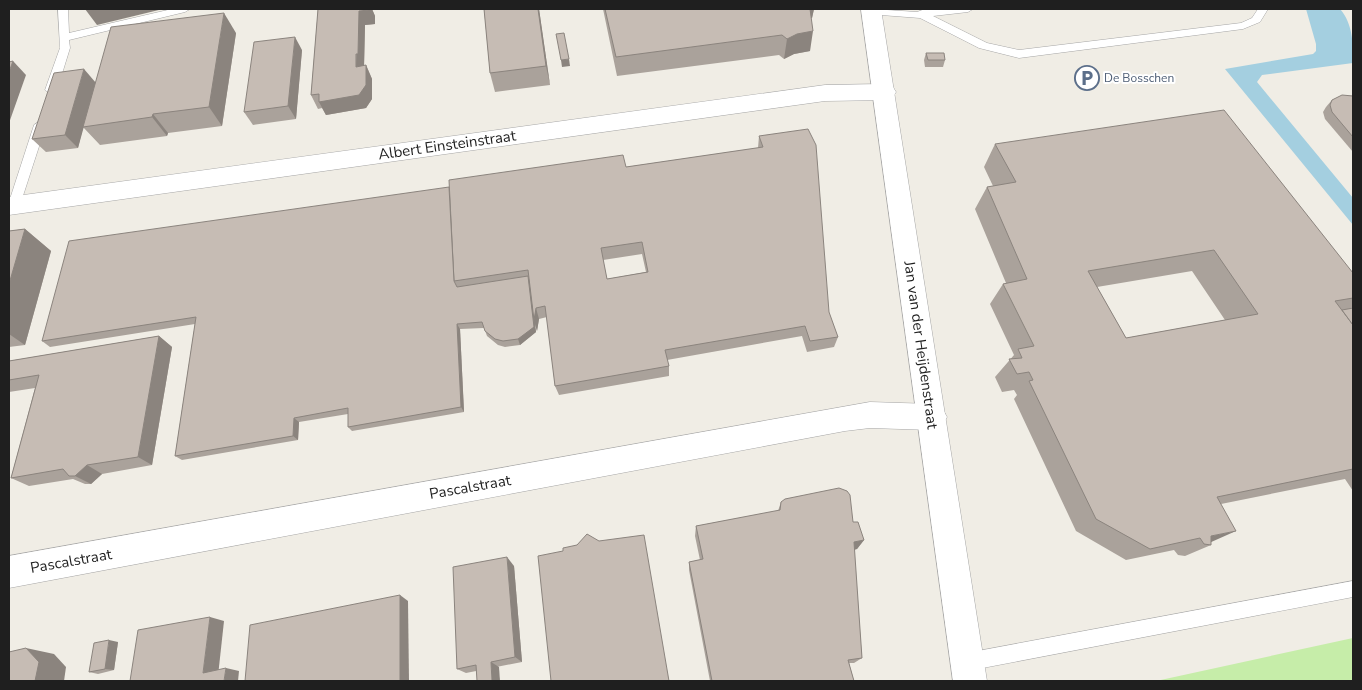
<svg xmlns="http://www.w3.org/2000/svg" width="1362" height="690" font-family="'Nunito Sans',sans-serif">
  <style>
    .grass { fill: #c6eda9 }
    .water { fill: #a4cfe0 }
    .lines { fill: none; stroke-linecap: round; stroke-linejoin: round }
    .service-casing { stroke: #a6a6a6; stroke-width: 1 }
    .minor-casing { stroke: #a6a6a6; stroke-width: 1 }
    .tertiary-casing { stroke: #a6a6a6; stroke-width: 1 }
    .service { fill: #fff; fill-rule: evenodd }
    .minor { fill: #fff; fill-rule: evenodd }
    .tertiary { fill: #fff; fill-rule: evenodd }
    .wall { fill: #aaa29b; fill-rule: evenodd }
    .shaded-wall { fill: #8b847e }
    .building { fill: #c6bcb4; stroke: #8b847e; fill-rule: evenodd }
    .labels { text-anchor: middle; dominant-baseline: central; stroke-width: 4; stroke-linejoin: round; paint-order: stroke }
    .far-service-label { font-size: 12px; fill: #4e5e75; stroke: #fff; text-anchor: start }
    .street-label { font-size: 15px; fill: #1f1f1f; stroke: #fff }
  </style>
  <rect width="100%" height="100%" fill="#f0ede5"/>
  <polygon class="grass" points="1353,638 1353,681 1156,681"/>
  <path class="water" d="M1306,9H1340C1353,24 1353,43 1353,63L1262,75L1257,82L1353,198V225L1225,69L1313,54L1316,51V44Z"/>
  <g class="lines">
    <defs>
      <g id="service">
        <polygon points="58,9 68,9 69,33 172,9 190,9 185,12 69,40 70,48 57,90 51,94 45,90 60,48"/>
        <polygon points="872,9 917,12 925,9 973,9 968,12 933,16 987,43 1019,50 1241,23 1252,18 1258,9 1268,9 1260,22 1243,29 1019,58 979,48 920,18 868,14 867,12"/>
        <polygon points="40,121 46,125 20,205 14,210 10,208 9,202 34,125"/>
        <polygon points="1353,581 1353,597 967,671 961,668 958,662 961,656 967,653"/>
      </g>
      <g id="minor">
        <polygon points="885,84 893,87 896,92 893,97 885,100 825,101 9,215 9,197 825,85"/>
        <polygon points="870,402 932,404 942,408 947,417 942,426 932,430 870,428 845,431 9,588 9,556"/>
      </g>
      <polygon id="tertiary" points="861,9 881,9 987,681 953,681"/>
    </defs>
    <use href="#service" class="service-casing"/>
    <use href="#minor" class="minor-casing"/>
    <use href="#tertiary" class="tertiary-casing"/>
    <use href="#service" class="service"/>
    <use href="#minor" class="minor"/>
    <use href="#tertiary" class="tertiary"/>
  </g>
  <g class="wall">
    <polygon points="318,9 372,9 375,16 375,24 365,25 364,66 366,65 372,79 372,99 366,108 326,115 322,108 318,109 311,95"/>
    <polygon points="484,9 539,9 550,85 495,92 490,73"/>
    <polygon points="603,9 814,9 812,18 811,18 810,51 794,54 784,59 779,55 617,76"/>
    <polygon points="236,33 222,126 168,133 167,136 100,145 83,127 78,148 46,152 32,139 95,82"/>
    <polygon points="302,50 296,119 253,125 244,112"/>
    <polygon points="926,53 945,60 943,67 925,67 924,60"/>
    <polygon points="1353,96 1353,152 1325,119 1323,112 1326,107 1332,100"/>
    <path d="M759,136L838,337L834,347L807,352L802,336L667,360L669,366V376L559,395L555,386L547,317L539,319L537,331L535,324L536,332L520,345L505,347L498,345L487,336L484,328L460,329L464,412L352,431L348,427V414L299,422L298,440L182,460L175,456L195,324L50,347L42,341L626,167L758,148ZM642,254L646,272L607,279L603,260Z"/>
    <path d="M995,144L1353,273V307L1350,309L1353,308V491L1345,479L1221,504L1211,542V545L1185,556L1178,555L1174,550L1126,560L1076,531L1014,399L1017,395L1014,390L1002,392L995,377L1014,355L990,304L1003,284L1006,283L975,209L987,187L993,186L984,167ZM1192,271L1225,320L1126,338L1097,287Z"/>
    <polygon points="25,229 51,251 25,345 9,347 9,231"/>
    <polygon points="159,336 172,347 152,465 102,474 91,484 85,484 73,479 29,486 11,478 35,388 9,392 9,361"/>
    <polygon points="781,502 853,522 864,540 857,549 854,550 862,658 854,663 849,663 854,681 710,681 689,570 689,562 700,560 695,536 696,526 778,511"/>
    <polygon points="514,566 522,662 466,673 457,669"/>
    <polygon points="118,642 114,670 98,674 89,672"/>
  </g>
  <g class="shaded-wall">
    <polygon points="85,9 163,9 97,25"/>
    <polygon points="369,9 372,9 375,16 375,24 365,25 364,67 356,67 359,11"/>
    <polygon points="538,9 539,9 550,85 546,66"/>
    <polygon points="807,9 814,9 812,18 805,19"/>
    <polygon points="224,13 236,33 222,126 209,107"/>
    <polygon points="813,31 810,51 794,54 784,59 787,39 797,34"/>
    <polygon points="295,37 302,50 296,119 288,106"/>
    <polygon points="569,59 570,66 562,67 561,60"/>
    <polygon points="13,61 26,75 9,123 9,72"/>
    <polygon points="366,65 372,79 372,99 366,108 326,115 319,102"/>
    <polygon points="84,69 96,83 78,148 65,135"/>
    <polygon points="153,114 168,133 167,136 152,117"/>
    <polygon points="25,229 51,251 25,345 9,334 9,284"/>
    <polygon points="529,275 536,308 539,319 537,331 535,324 536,332 520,345 518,339"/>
    <polygon points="457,324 460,329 464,412 461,407"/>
    <polygon points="159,336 172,347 152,465 138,457"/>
    <polygon points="294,418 299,422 298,440 293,436"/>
    <polygon points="87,465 102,474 91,484 75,476"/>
    <polygon points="1236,531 1209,543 1211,536"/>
    <polygon points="864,540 857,549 847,551 854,542"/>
    <polygon points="507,557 514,566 522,662 515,657"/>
    <polygon points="400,595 408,601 409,681 400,681"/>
    <polygon points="210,617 224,621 218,676 203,673"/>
    <polygon points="109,640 118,642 114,670 105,669"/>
    <polygon points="26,648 54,654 66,667 64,681 35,681"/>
    <polygon points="491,662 499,667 500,681 492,681"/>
    <polygon points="226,668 239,671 238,681 224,681"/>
  </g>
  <g class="building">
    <polygon points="318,9 369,9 369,10 359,11 358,54 356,54 356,67 366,65 366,85 359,95 319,102 319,94 311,95"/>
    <polygon points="484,9 538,9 546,66 490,73"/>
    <polygon points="605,9 810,9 813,31 797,34 787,39 782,35 616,57"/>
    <polygon points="224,13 209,107 153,114 152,117 83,127 111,27"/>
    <polygon points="564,33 569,59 561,60 556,34"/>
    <polygon points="295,37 288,106 244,112 254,42"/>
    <polygon points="926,53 944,53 945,60 928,60"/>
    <polygon points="13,61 9,72 9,62"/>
    <polygon points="84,69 65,135 32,139 54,73"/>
    <polygon points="1342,95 1353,96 1353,137 1332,112 1330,105 1332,100"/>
    <path d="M1224,110L1353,273V298L1335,301L1353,325V469L1217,497L1236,531L1211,536V545L1204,544L1200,538L1150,549L1096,519L1029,381L1033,380L1029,372L1017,374L1009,359L1022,358L1018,349L1034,346L1003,284L1027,279L987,187L1016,182L995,144ZM1214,250L1258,314L1126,338L1088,271Z"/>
    <path d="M808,129L816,145L829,312L838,337L810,341L805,326L665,350L669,366L555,386L545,306L536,308L534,320L528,270L454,281L449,180L623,155L626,167L763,147L759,136ZM642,242L648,272L607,279L601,248Z"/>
    <polygon points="449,187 454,281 457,287 528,276 534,327 518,339 503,341 495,339 485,331 482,322 457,324 461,407 348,427 348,408 294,418 293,436 175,456 196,317 42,341 69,241"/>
    <polygon points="25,229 9,284 9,231"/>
    <polygon points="1353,308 1353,325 1342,310"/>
    <polygon points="159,336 138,457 87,465 75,476 69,476 63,469 11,478 39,375 9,380 9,361"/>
    <polygon points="839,488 847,491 850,495 853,522 858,522 864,540 854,542 862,658 848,660 854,681 712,681 689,562 703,559 696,526 780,510 781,502 785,499"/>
    <polygon points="587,534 599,541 644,535 669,681 551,681 538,556 563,551 563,548 577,545"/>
    <polygon points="507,557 515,657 491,662 492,681 477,681 476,665 457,669 453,567"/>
    <polygon points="400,595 400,681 245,681 250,625"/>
    <polygon points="210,617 203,673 226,668 224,681 130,681 138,630"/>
    <polygon points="109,640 105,669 89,672 94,643"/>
    <polygon points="26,648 39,662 35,681 9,681 9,652"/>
  </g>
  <defs>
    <symbol id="parking-ring" viewBox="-11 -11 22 22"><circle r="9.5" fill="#fff" stroke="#5c6f8a" stroke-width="1.5"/><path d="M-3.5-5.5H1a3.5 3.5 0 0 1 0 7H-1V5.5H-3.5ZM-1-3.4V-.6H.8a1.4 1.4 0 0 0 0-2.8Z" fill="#5c6f8a"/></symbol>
  </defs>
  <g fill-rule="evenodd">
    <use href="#parking-ring" x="1073" y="64" width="28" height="28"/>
  </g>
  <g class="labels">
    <g class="far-service-label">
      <text x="1104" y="78">De Bosschen</text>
    </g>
    <g class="street-label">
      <text transform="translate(447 145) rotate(-8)">Albert Einsteinstraat</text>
      <text transform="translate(921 345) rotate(82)">Jan van der Heijdenstraat</text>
      <text transform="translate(470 487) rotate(-10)">Pascalstraat</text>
      <text transform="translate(71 561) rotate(-10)">Pascalstraat</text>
    </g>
  </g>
  <rect width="1362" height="690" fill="none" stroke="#1f1f1f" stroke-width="20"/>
</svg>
